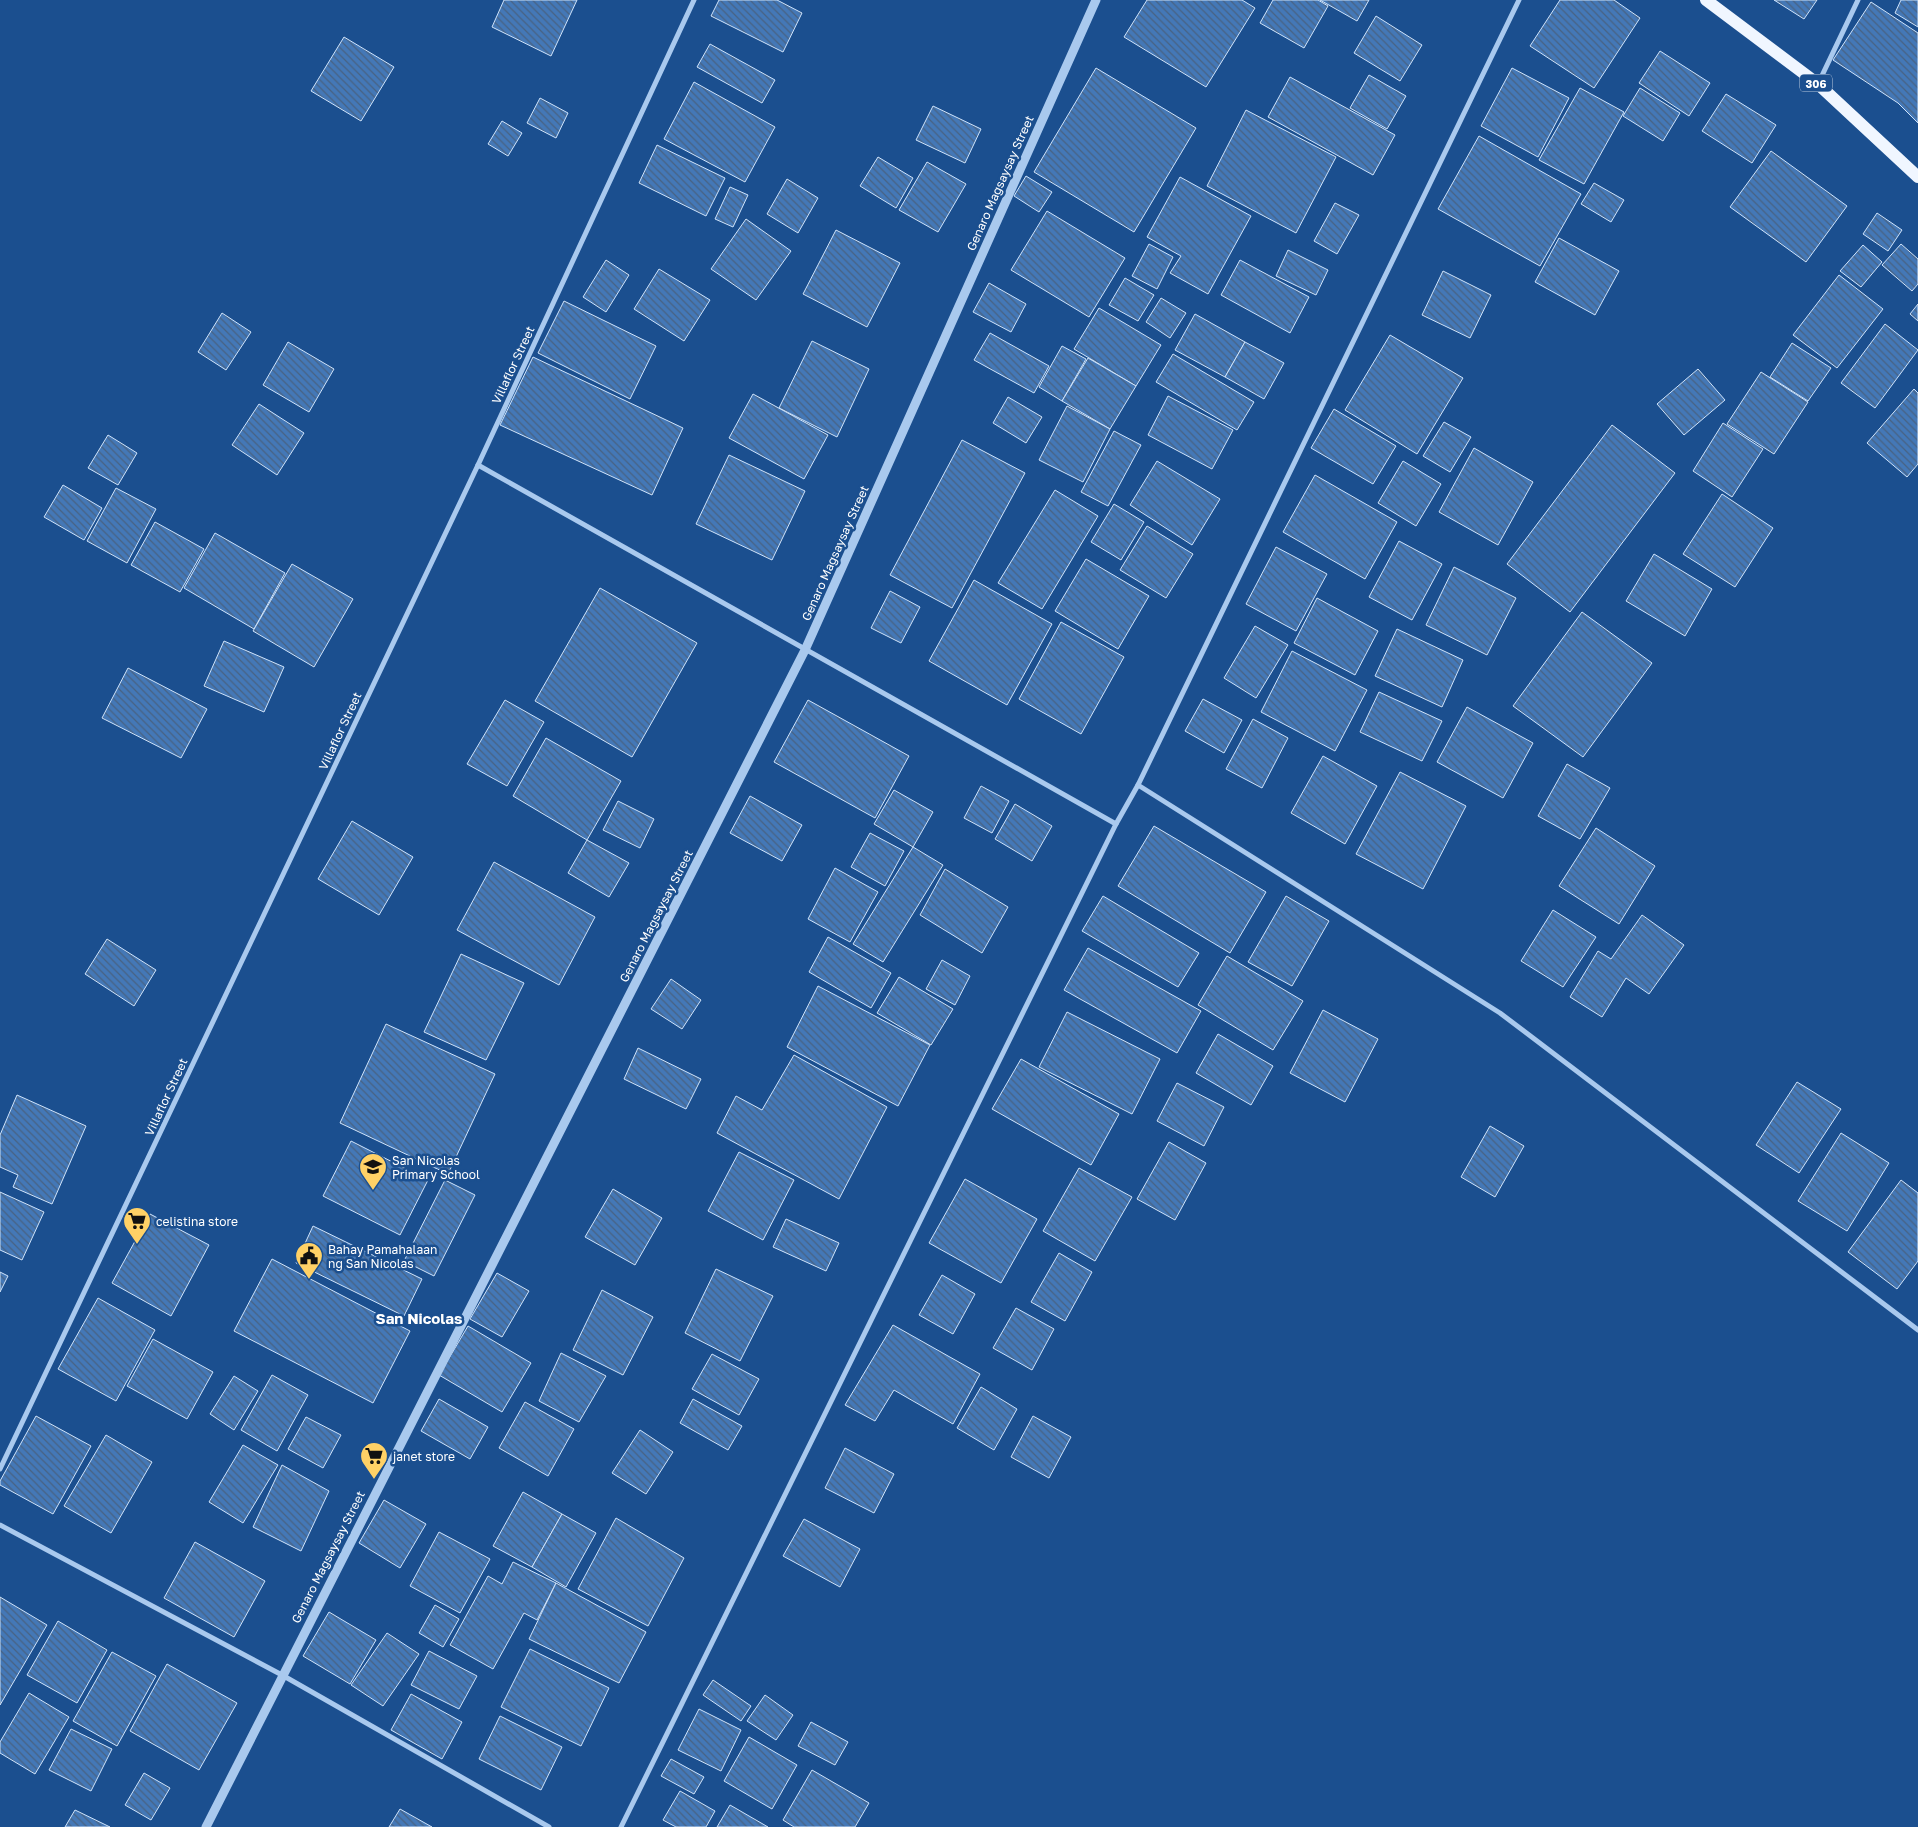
<svg xmlns="http://www.w3.org/2000/svg" width="1918" height="1827" font-family="'Golos Text',sans-serif">
  <style>
    .building { fill: url(#building-back-hatch); stroke: #cfe3fa }
    .lines { fill: none; stroke-linecap: round; stroke-linejoin: round }
    .minor { stroke: #a9c9ee; stroke-width: 5 }
    .tertiary { stroke: #a9c9ee; stroke-width: 9 }
    .primary { stroke: #f0f6ff; stroke-width: 12 }
    .labels { text-anchor: middle; dominant-baseline: central; stroke-width: 5; stroke-linejoin: round; paint-order: stroke }
    .shield { fill: #1b4f8f; stroke: #bbcadd; stroke-width: 1 }
    .shield-label { font-size: 11px; font-weight: bold; fill: #fff }
    .street-label { font-size: 12px; fill: #fff; stroke: #1b4f8f }
    .poi-label { font-size: 12px; fill: #fff; stroke: #1b4f8f; text-anchor: start }
    .quarter-label { font-size: 15px; font-weight: bold; fill: #fff; stroke: #1b4f8f }
  </style>
  <defs>
    <pattern id="building-back-hatch" width="6" height="6" patternUnits="userSpaceOnUse" patternTransform="scale(1.25)"><rect width="6" height="6" fill="#4478b7"/><path d="M-1 5l2 2M0 0l6 6M5-1l2 2" fill="none" stroke="#486282"/></pattern>
  </defs>
  <rect width="100%" height="100%" fill="#1b4f8f"/>
  <g class="building">
    <polygon points="504,0 577,0 551,56 492,27"/>
    <polygon points="719,0 777,0 802,13 783,52 711,16"/>
    <polygon points="1147,0 1242,0 1255,8 1206,87 1124,37"/>
    <polygon points="1273,0 1318,0 1328,6 1304,48 1260,23"/>
    <polygon points="1320,0 1369,0 1357,21"/>
    <polygon points="1560,0 1614,0 1640,18 1594,88 1530,46"/>
    <polygon points="1774,0 1817,0 1804,19"/>
    <polygon points="1901,0 1918,0 1918,27 1895,13"/>
    <polygon points="1871,2 1918,33 1918,123 1898,103 1833,60"/>
    <polygon points="1376,16 1422,45 1400,81 1354,53"/>
    <polygon points="344,37 394,67 361,121 311,91"/>
    <polygon points="710,44 775,80 762,103 697,67"/>
    <polygon points="1660,51 1710,83 1689,116 1639,83"/>
    <polygon points="1096,68 1196,128 1134,232 1034,172"/>
    <polygon points="1512,68 1569,98 1538,157 1481,126"/>
    <polygon points="1369,75 1406,96 1387,129 1350,108"/>
    <polygon points="1290,77 1395,135 1373,175 1268,117"/>
    <polygon points="694,82 775,127 745,182 664,139"/>
    <polygon points="1580,88 1624,112 1584,184 1539,160"/>
    <polygon points="1640,88 1680,113 1663,141 1623,116"/>
    <polygon points="1726,94 1776,125 1752,163 1702,131"/>
    <polygon points="540,98 568,113 556,138 527,123"/>
    <polygon points="933,106 981,129 965,163 916,140"/>
    <polygon points="1246,110 1336,157 1296,233 1207,186"/>
    <polygon points="502,121 522,133 508,156 488,144"/>
    <polygon points="1479,136 1581,194 1540,266 1438,209"/>
    <polygon points="657,145 725,178 706,216 639,183"/>
    <polygon points="1771,151 1847,206 1806,262 1730,207"/>
    <polygon points="878,157 913,178 896,208 860,186"/>
    <polygon points="927,162 966,184 938,232 899,210"/>
    <polygon points="1026,176 1052,192 1039,212 1014,196"/>
    <polygon points="1180,177 1251,216 1208,294 1170,273 1181,256 1147,237"/>
    <polygon points="787,179 818,198 798,233 767,214"/>
    <polygon points="1594,183 1624,200 1611,222 1581,204"/>
    <polygon points="730,187 748,195 733,227 715,219"/>
    <polygon points="1335,203 1359,215 1337,254 1314,241"/>
    <polygon points="1047,211 1125,258 1089,317 1011,270"/>
    <polygon points="1877,213 1902,230 1888,251 1863,234"/>
    <polygon points="746,219 791,251 756,300 711,269"/>
    <polygon points="836,230 900,263 867,327 803,294"/>
    <polygon points="1559,238 1619,271 1595,315 1535,282"/>
    <polygon points="1149,244 1173,257 1157,289 1132,276"/>
    <polygon points="1901,244 1918,259 1918,284 1912,291 1882,265"/>
    <polygon points="1863,245 1882,262 1861,287 1840,271"/>
    <polygon points="1288,250 1328,270 1316,295 1276,276"/>
    <polygon points="606,260 629,275 606,312 583,297"/>
    <polygon points="1240,260 1309,297 1290,333 1221,295"/>
    <polygon points="659,269 710,300 684,341 634,309"/>
    <polygon points="1443,271 1491,295 1470,338 1422,315"/>
    <polygon points="1839,275 1883,309 1837,368 1793,335"/>
    <polygon points="1125,278 1154,295 1138,321 1109,305"/>
    <polygon points="989,283 1026,304 1011,332 973,312"/>
    <polygon points="1161,298 1186,313 1170,338 1146,322"/>
    <polygon points="564,301 656,346 630,399 538,353"/>
    <polygon points="1918,304 1918,321 1910,314"/>
    <polygon points="1099,308 1161,345 1136,386 1074,349"/>
    <polygon points="222,313 251,332 226,370 198,352"/>
    <polygon points="1195,314 1245,342 1225,377 1175,350"/>
    <polygon points="1885,324 1918,350 1875,408 1841,383"/>
    <polygon points="990,333 1049,366 1034,393 974,360"/>
    <polygon points="1390,335 1463,378 1417,454 1345,410"/>
    <polygon points="812,341 869,369 837,437 779,408"/>
    <polygon points="288,342 334,369 309,412 263,385"/>
    <polygon points="1245,342 1284,363 1264,399 1225,377"/>
    <polygon points="1792,343 1831,368 1808,401 1770,377"/>
    <polygon points="1062,346 1086,359 1062,401 1039,387"/>
    <polygon points="1173,354 1254,402 1237,430 1156,382"/>
    <polygon points="533,357 683,428 652,495 500,425"/>
    <polygon points="1088,358 1136,386 1110,429 1062,401"/>
    <polygon points="1698,369 1725,400 1684,435 1657,404"/>
    <polygon points="1761,372 1808,402 1774,454 1727,424"/>
    <polygon points="1914,389 1918,393 1918,464 1907,477 1867,443"/>
    <polygon points="753,394 828,435 804,479 729,438"/>
    <polygon points="1168,396 1233,430 1212,469 1148,435"/>
    <polygon points="1008,397 1042,417 1026,443 993,423"/>
    <polygon points="259,404 304,433 277,475 232,445"/>
    <polygon points="1067,406 1110,429 1083,482 1039,460"/>
    <polygon points="1334,409 1396,446 1373,484 1311,448"/>
    <polygon points="1444,422 1471,437 1450,472 1423,456"/>
    <polygon points="1723,423 1763,449 1732,497 1693,471"/>
    <polygon points="1612,425 1675,473 1570,612 1507,564"/>
    <polygon points="1114,431 1141,445 1108,506 1081,492"/>
    <polygon points="108,435 137,453 118,485 88,468"/>
    <polygon points="962,440 1025,473 952,608 890,575"/>
    <polygon points="1474,448 1533,482 1498,545 1439,512"/>
    <polygon points="729,455 805,491 772,560 696,524"/>
    <polygon points="1157,461 1220,499 1192,545 1130,505"/>
    <polygon points="1403,461 1441,484 1416,526 1378,503"/>
    <polygon points="1315,475 1397,522 1365,579 1283,532"/>
    <polygon points="63,485 102,508 84,540 44,517"/>
    <polygon points="116,488 156,509 127,563 87,541"/>
    <polygon points="1055,490 1098,516 1042,609 998,583"/>
    <polygon points="1722,494 1773,528 1735,587 1683,554"/>
    <polygon points="1114,504 1144,522 1121,560 1091,542"/>
    <polygon points="155,522 204,549 180,592 131,565"/>
    <polygon points="1147,526 1193,554 1166,598 1120,570"/>
    <polygon points="215,533 285,573 254,629 184,588"/>
    <polygon points="1399,541 1442,564 1412,620 1369,597"/>
    <polygon points="1276,547 1327,574 1296,631 1246,604"/>
    <polygon points="1654,554 1712,589 1685,636 1626,601"/>
    <polygon points="1086,559 1149,596 1118,649 1055,611"/>
    <polygon points="292,564 353,599 314,667 253,631"/>
    <polygon points="1454,567 1516,598 1487,655 1426,625"/>
    <polygon points="974,580 1052,624 1007,705 929,661"/>
    <polygon points="600,588 697,643 632,757 535,701"/>
    <polygon points="890,591 920,607 901,643 871,628"/>
    <polygon points="1317,598 1378,631 1355,675 1294,643"/>
    <polygon points="1582,612 1652,663 1583,757 1513,706"/>
    <polygon points="1061,622 1124,657 1081,734 1019,699"/>
    <polygon points="1255,626 1288,645 1256,698 1224,678"/>
    <polygon points="1397,629 1463,660 1442,707 1375,676"/>
    <polygon points="224,641 284,667 264,712 204,686"/>
    <polygon points="1292,651 1367,690 1335,751 1261,712"/>
    <polygon points="128,668 207,709 181,758 102,718"/>
    <polygon points="1379,692 1442,721 1422,761 1360,732"/>
    <polygon points="1203,699 1242,720 1224,753 1185,731"/>
    <polygon points="505,700 544,722 507,786 467,764"/>
    <polygon points="808,700 909,756 875,818 774,762"/>
    <polygon points="1467,707 1533,743 1503,798 1437,762"/>
    <polygon points="1253,719 1288,738 1262,788 1226,769"/>
    <polygon points="546,738 621,781 587,840 513,796"/>
    <polygon points="1323,756 1377,786 1345,844 1291,813"/>
    <polygon points="1567,764 1610,788 1580,839 1538,816"/>
    <polygon points="1400,772 1466,806 1423,889 1356,854"/>
    <polygon points="981,786 1009,801 992,833 964,818"/>
    <polygon points="894,790 933,812 913,847 874,824"/>
    <polygon points="750,796 802,825 782,861 730,833"/>
    <polygon points="618,801 654,819 640,848 603,830"/>
    <polygon points="1015,804 1052,826 1032,861 995,839"/>
    <polygon points="352,821 413,857 379,915 318,879"/>
    <polygon points="1154,826 1266,892 1230,953 1118,886"/>
    <polygon points="1596,828 1655,866 1619,924 1559,886"/>
    <polygon points="870,833 904,851 885,886 851,867"/>
    <polygon points="587,840 629,863 609,897 568,873"/>
    <polygon points="913,847 943,865 883,962 853,944"/>
    <polygon points="494,862 595,917 559,985 457,930"/>
    <polygon points="835,868 878,892 850,942 808,919"/>
    <polygon points="945,869 1008,907 982,953 920,915"/>
    <polygon points="1103,896 1199,953 1178,987 1082,931"/>
    <polygon points="1286,896 1329,921 1292,986 1248,962"/>
    <polygon points="1553,910 1596,937 1563,987 1521,961"/>
    <polygon points="1642,915 1684,945 1649,994 1626,978 1602,1017 1570,997 1598,951 1611,959"/>
    <polygon points="828,937 891,973 871,1008 809,972"/>
    <polygon points="107,939 156,970 134,1006 85,974"/>
    <polygon points="1088,948 1201,1011 1177,1053 1064,990"/>
    <polygon points="461,954 524,983 486,1060 424,1032"/>
    <polygon points="1227,956 1303,1001 1273,1050 1198,1005"/>
    <polygon points="942,960 970,976 955,1005 926,989"/>
    <polygon points="899,977 953,1009 931,1045 877,1013"/>
    <polygon points="671,979 701,1000 682,1029 651,1009"/>
    <polygon points="818,986 930,1045 898,1106 787,1047"/>
    <polygon points="1323,1010 1378,1039 1345,1102 1290,1073"/>
    <polygon points="1067,1012 1160,1059 1132,1114 1039,1067"/>
    <polygon points="386,1024 495,1074 448,1174 340,1123"/>
    <polygon points="1218,1034 1273,1066 1251,1105 1196,1073"/>
    <polygon points="638,1048 701,1079 686,1109 624,1079"/>
    <polygon points="794,1055 887,1107 839,1199 717,1133 736,1096 762,1110"/>
    <polygon points="1021,1059 1119,1114 1091,1165 992,1109"/>
    <polygon points="1797,1082 1841,1109 1799,1173 1756,1145"/>
    <polygon points="1177,1083 1224,1107 1204,1146 1157,1121"/>
    <polygon points="17,1095 86,1126 52,1204 13,1187 18,1175 0,1167 0,1135"/>
    <polygon points="1490,1126 1524,1146 1495,1197 1461,1177"/>
    <polygon points="1841,1133 1889,1163 1847,1231 1798,1201"/>
    <polygon points="351,1141 428,1180 400,1235 323,1196"/>
    <polygon points="1169,1142 1206,1163 1175,1220 1137,1199"/>
    <polygon points="739,1152 794,1180 763,1240 708,1211"/>
    <polygon points="1079,1168 1132,1197 1095,1261 1043,1231"/>
    <polygon points="965,1179 1037,1219 1001,1283 929,1243"/>
    <polygon points="445,1180 475,1195 434,1276 404,1261"/>
    <polygon points="1901,1180 1918,1193 1918,1261 1897,1289 1848,1252"/>
    <polygon points="613,1189 662,1218 635,1265 585,1237"/>
    <polygon points="0,1192 44,1212 22,1260 0,1250"/>
    <polygon points="150,1214 209,1245 171,1316 112,1283"/>
    <polygon points="786,1219 839,1243 826,1271 773,1247"/>
    <polygon points="313,1226 422,1279 404,1316 296,1263"/>
    <polygon points="1059,1253 1092,1272 1065,1321 1031,1302"/>
    <polygon points="272,1259 410,1331 373,1403 234,1331"/>
    <polygon points="716,1269 773,1296 740,1361 685,1333"/>
    <polygon points="0,1272 8,1276 0,1292"/>
    <polygon points="497,1273 529,1291 502,1337 470,1319"/>
    <polygon points="942,1275 975,1294 953,1334 919,1315"/>
    <polygon points="602,1290 653,1317 623,1375 573,1350"/>
    <polygon points="98,1298 155,1330 116,1401 58,1369"/>
    <polygon points="1016,1308 1054,1329 1032,1370 993,1348"/>
    <polygon points="893,1325 980,1374 953,1424 894,1390 875,1421 845,1405"/>
    <polygon points="468,1326 531,1363 502,1412 439,1375"/>
    <polygon points="153,1339 213,1372 187,1419 127,1386"/>
    <polygon points="561,1353 606,1376 579,1422 539,1401"/>
    <polygon points="712,1354 759,1379 739,1415 692,1389"/>
    <polygon points="272,1375 308,1395 277,1451 241,1430"/>
    <polygon points="234,1376 258,1391 234,1430 210,1414"/>
    <polygon points="981,1387 1017,1409 994,1450 957,1428"/>
    <polygon points="439,1399 488,1427 470,1459 421,1431"/>
    <polygon points="693,1399 742,1426 728,1450 680,1423"/>
    <polygon points="525,1402 574,1429 548,1476 499,1448"/>
    <polygon points="36,1416 91,1446 53,1514 0,1485 0,1481"/>
    <polygon points="1033,1416 1071,1437 1049,1478 1011,1457"/>
    <polygon points="306,1417 341,1435 323,1468 288,1449"/>
    <polygon points="640,1430 673,1452 646,1494 612,1473"/>
    <polygon points="106,1435 152,1462 111,1533 64,1506"/>
    <polygon points="243,1445 278,1465 243,1523 209,1502"/>
    <polygon points="845,1448 894,1474 874,1513 825,1488"/>
    <polygon points="282,1465 329,1491 301,1551 253,1527"/>
    <polygon points="523,1492 562,1514 532,1567 493,1546"/>
    <polygon points="384,1500 426,1524 400,1568 359,1543"/>
    <polygon points="562,1514 596,1533 566,1587 532,1567"/>
    <polygon points="616,1518 684,1558 648,1626 578,1589"/>
    <polygon points="804,1519 860,1549 840,1587 783,1556"/>
    <polygon points="439,1532 490,1559 460,1613 410,1586"/>
    <polygon points="195,1542 265,1581 234,1637 164,1598"/>
    <polygon points="513,1562 556,1583 537,1620 524,1613 493,1669 450,1645 488,1576 502,1584"/>
    <polygon points="556,1583 646,1632 619,1683 529,1639"/>
    <polygon points="0,1597 47,1625 0,1705"/>
    <polygon points="435,1605 459,1619 443,1647 419,1633"/>
    <polygon points="329,1612 376,1640 350,1684 303,1656"/>
    <polygon points="58,1621 107,1650 77,1703 27,1675"/>
    <polygon points="387,1633 419,1654 383,1706 351,1685"/>
    <polygon points="530,1649 609,1688 581,1746 501,1707"/>
    <polygon points="429,1651 477,1676 459,1709 411,1685"/>
    <polygon points="112,1652 156,1676 117,1746 73,1721"/>
    <polygon points="167,1664 237,1703 199,1770 130,1731"/>
    <polygon points="713,1680 751,1706 741,1721 703,1695"/>
    <polygon points="29,1693 69,1717 35,1774 0,1753 0,1742"/>
    <polygon points="411,1694 462,1722 442,1759 391,1730"/>
    <polygon points="765,1695 793,1715 776,1740 747,1721"/>
    <polygon points="699,1709 741,1730 721,1771 678,1750"/>
    <polygon points="500,1716 562,1747 541,1790 479,1759"/>
    <polygon points="811,1722 848,1742 835,1765 798,1746"/>
    <polygon points="71,1729 112,1749 91,1791 49,1770"/>
    <polygon points="749,1737 797,1765 772,1809 724,1781"/>
    <polygon points="671,1759 704,1777 694,1794 661,1776"/>
    <polygon points="812,1770 869,1803 855,1827 794,1827 783,1820"/>
    <polygon points="144,1773 170,1788 151,1820 125,1805"/>
    <polygon points="680,1791 715,1811 706,1827 676,1827 663,1820"/>
    <polygon points="730,1805 768,1827 717,1827"/>
    <polygon points="400,1809 432,1827 389,1827"/>
    <polygon points="75,1810 110,1827 65,1827"/>
  </g>
  <g class="lines">
    <g class="minor">
      <polyline points="1818,84 1858,0"/>
      <polyline points="478,465 1116,824"/>
      <polyline points="1138,785 1500,1013 1918,1330"/>
      <polyline points="0,1469 478,465 694,0"/>
      <polyline points="0,1525 282,1675 549,1827"/>
      <polyline points="621,1827 1116,824 1138,785 1519,0"/>
    </g>
    <polyline class="tertiary" points="206,1827 805,650 1096,0"/>
    <polyline class="primary" points="1706,0 1818,84 1918,177"/>
  </g>
  <defs>
    <symbol id="school-pin" viewBox="-11 -11 22 30"><path d="M0 17L-7.5 6A9.5 9.5 0 1 1 7.5 6Z" fill="#ffd166" stroke="#1b4f8f"/><path d="M0-5L7-2L0 1L-7-2ZM-4 1L0 2.5L4 1V4Q0 6-4 4Z" fill="#111"/></symbol>
    <symbol id="supermarket-pin" viewBox="-11 -11 22 30"><path d="M0 17L-7.5 6A9.5 9.5 0 1 1 7.5 6Z" fill="#ffd166" stroke="#1b4f8f"/><path d="M-6-5.5h2.5l.6 2H6L4.5 2H-2.5L-4.4-4H-6ZM-1.5 3.2a1.3 1.3 0 1 0 .1 0ZM3 3.2a1.3 1.3 0 1 0 .1 0Z" fill="#111"/></symbol>
    <symbol id="civic-pin" viewBox="-11 -11 22 30"><path d="M0 17L-7.5 6A9.5 9.5 0 1 1 7.5 6Z" fill="#ffd166" stroke="#1b4f8f"/><path d="M-.6-6.5H3V-4.5H.6V-3L4-1V1h2V6H-6V1h2V-1L-.6-3ZM-1.2 2.5V6h2.4V2.5Z" fill="#111"/></symbol>
  </defs>
  <g fill-rule="evenodd">
    <use href="#school-pin" x="357" y="1151" width="32" height="43"/>
    <use href="#supermarket-pin" x="121" y="1205" width="32" height="43"/>
    <use href="#civic-pin" x="293" y="1240" width="32" height="43"/>
    <use href="#supermarket-pin" x="358" y="1440" width="32" height="43"/>
  </g>
  <g class="labels">
    <rect class="shield" x="1800" y="74.5" width="32" height="17" rx="4"/>
    <g class="shield-label">
      <text x="1816" y="83">306</text>
    </g>
    <g class="street-label">
      <text transform="translate(1000 183) rotate(-66)">Genaro Magsaysay Street</text>
      <text transform="translate(513 365) rotate(-65)">Villaflor Street</text>
      <text transform="translate(835 553) rotate(-66)">Genaro Magsaysay Street</text>
      <text transform="translate(340 731) rotate(-65)">Villaflor Street</text>
      <text transform="translate(656 916) rotate(-63)">Genaro Magsaysay Street</text>
      <text transform="translate(166 1097) rotate(-65)">Villaflor Street</text>
      <text transform="translate(328 1557) rotate(-63)">Genaro Magsaysay Street</text>
    </g>
    <g class="poi-label">
      <text x="392" y="1160">San Nicolas<tspan x="392" dy="14">Primary School</tspan></text>
      <text x="156" y="1221">celistina store</text>
      <text x="328" y="1249">Bahay Pamahalaan<tspan x="328" dy="14">ng San Nicolas</tspan></text>
      <text x="393" y="1456">janet store</text>
    </g>
    <g class="quarter-label">
      <text x="419" y="1318">San Nicolas</text>
    </g>
  </g>
</svg>
